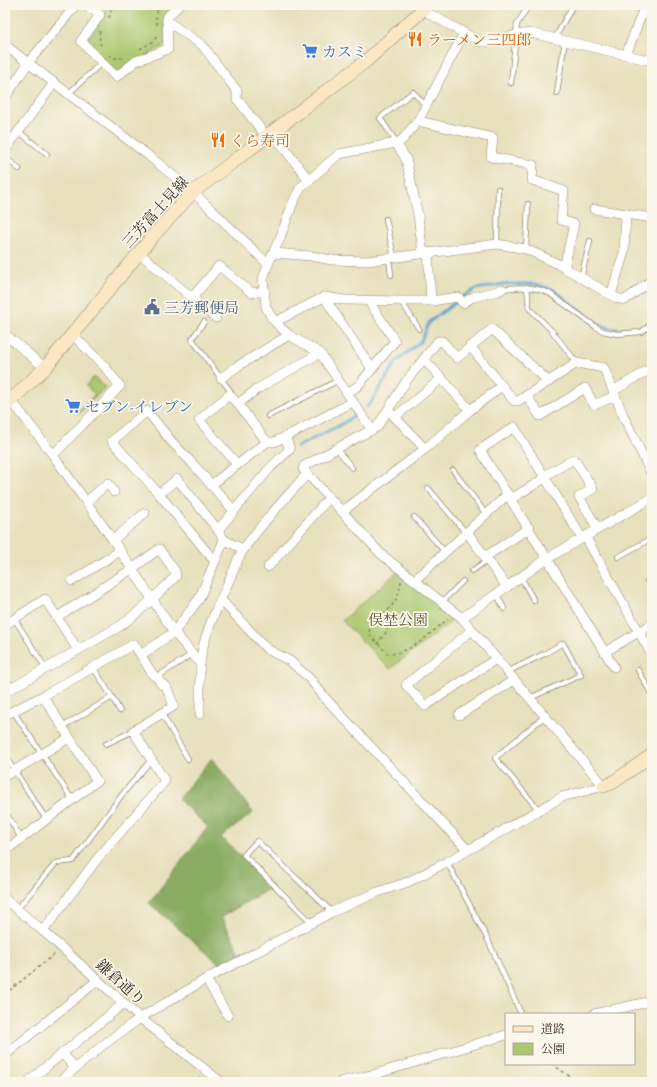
<svg xmlns="http://www.w3.org/2000/svg" width="657" height="1087" font-family="'EB Garamond','Noto Serif JP',serif">
  <style>
    .green { fill: #acc86f; stroke: #747946 }
    .forest { fill: #89ac62; stroke: #626b40 }
    .lines { fill: none; stroke-linecap: round; stroke-linejoin: round }
    .stream { stroke: #5ba3d2; stroke-width: 3 }
    .lane-casing { stroke: #91856d; stroke-width: 6 }
    .street-casing { stroke: #91856d; stroke-width: 10 }
    .secondary-casing { stroke: #91856d; stroke-width: 14 }
    .path { stroke: #91856d; stroke-width: 1.5; stroke-dasharray: 3 3; stroke-linecap: butt }
    .lane { stroke: #fff; stroke-width: 4.5 }
    .street { stroke: #fff; stroke-width: 9 }
    .secondary { stroke: #fae7c3; stroke-width: 13 }
    .labels { text-anchor: middle; dominant-baseline: central; stroke-width: 3.5; stroke-linejoin: round; paint-order: stroke }
    .food-label { font-size: 15px; fill: #c56008; stroke: #fbf7ec; text-anchor: start }
    .shop-label { font-size: 15px; fill: #366cbe; stroke: #fbf7ec; text-anchor: start }
    .street-label { font-size: 15px; fill: #3b2a1e; stroke: #fbf7ec }
    .service-label { font-size: 15px; fill: #4e5e75; stroke: #fbf7ec; text-anchor: start }
    .park-label { font-size: 15px; fill: #5d5936; stroke: #fbf7ec }
  </style>
  <rect width="100%" height="100%" fill="#fbf7ec"/>
  <filter id="ink" filterUnits="userSpaceOnUse"><feTurbulence type="fractalNoise" baseFrequency=".025" numOctaves="2"/><feDisplacementMap in="SourceGraphic" scale="8" xChannelSelector="R" yChannelSelector="G"/><feConvolveMatrix kernelMatrix="1 2 1 2 8 2 1 2 1" color-interpolation-filters="sRGB"/></filter>
  <filter id="wash" filterUnits="userSpaceOnUse"><feTurbulence type="fractalNoise" baseFrequency=".012" numOctaves="4" result="noise"/><feDisplacementMap in="SourceGraphic" scale="16" xChannelSelector="R" yChannelSelector="G"/><feGaussianBlur stdDeviation="0.9" result="paint"/><feColorMatrix in="noise" values="0 0 0 0 0 0 0 0 0 0 0 0 0 0 0 0 0 1.4 0 .05"/><feComposite in="paint" operator="in"/></filter>
  <g filter="url(#wash)">
    <rect width="100%" height="100%" fill="#e7e0bc"/>
    <g class="green">
      <polygon points="97,5 176,5 164,16 165,45 119,71 114,71 88,44 87,40 107,12"/>
      <polygon points="94,377 105,387 79,414 78,412 95,394 86,386"/>
      <polygon points="398,571 454,619 390,669 342,621"/>
    </g>
    <polygon class="forest" points="212,758 253,813 221,837 272,887 221,917 241,954 222,966 149,903 208,827 178,799"/>
    <g class="lines">
      <g class="stream">
        <polyline points="367,407 372,401 396,362 421,341 429,322 464,296 476,289 504,284 535,284 554,290 598,324 609,328 622,330 644,327 652,321"/>
        <polyline points="297,447 342,424 354,416"/>
      </g>
    </g>
  </g>
  <g filter="url(#ink)">
    <g class="lines">
      <defs>
        <g id="lane">
          <polyline points="555,38 573,5"/>
          <polyline points="511,83 517,24 529,5"/>
          <polyline points="557,93 565,40"/>
          <polyline points="68,94 98,66"/>
          <polyline points="19,132 47,154"/>
          <polyline points="397,143 380,118 413,92 426,106"/>
          <polyline points="5,157 19,169"/>
          <polyline points="386,219 394,257"/>
          <polyline points="497,244 498,189"/>
          <polyline points="526,249 528,204"/>
          <polyline points="389,258 391,275"/>
          <polyline points="581,278 590,241"/>
          <polyline points="527,287 529,308 551,330 577,363"/>
          <path d="M502,289C518,287 534,286 549,293L596,327L603,331L617,334L641,332L652,324"/>
          <polyline points="401,301 419,329"/>
          <polyline points="204,322 192,339 231,392 229,395"/>
          <polyline points="268,416 339,380"/>
          <polyline points="337,449 352,468"/>
          <polyline points="453,470 486,514"/>
          <polyline points="428,488 466,533"/>
          <polyline points="414,517 445,552"/>
          <polyline points="618,557 652,538"/>
          <polyline points="472,571 487,560"/>
          <polyline points="521,577 534,601"/>
          <polyline points="647,581 652,578"/>
          <polyline points="497,594 504,609"/>
          <polyline points="442,602 463,581"/>
          <polyline points="14,618 46,669"/>
          <polyline points="638,670 652,695"/>
          <polyline points="507,672 546,653 563,643 581,675 530,698"/>
          <polyline points="5,676 12,688"/>
          <polyline points="157,677 192,654"/>
          <polyline points="112,697 120,711"/>
          <polyline points="13,711 72,799"/>
          <polyline points="162,714 188,759"/>
          <polyline points="62,727 112,697 93,667"/>
          <polyline points="106,744 133,731"/>
          <polyline points="5,756 46,819"/>
          <polyline points="538,809 495,758 545,716"/>
          <polyline points="5,812 21,838"/>
          <polyline points="447,862 488,940 521,1014"/>
          <polyline points="17,909 56,863 73,861 121,796 151,760"/>
          <polyline points="312,923 244,855 257,841 332,912"/>
        </g>
        <g id="street">
          <polyline points="86,5 100,15 81,41 116,77 136,61 168,49 167,17 179,5"/>
          <polyline points="425,9 430,14 480,42 489,42 516,35 531,33 652,61"/>
          <polyline points="167,21 202,45 237,91 237,99 267,137"/>
          <polyline points="5,45 149,156 193,192 268,264"/>
          <polyline points="626,55 645,5"/>
          <polyline points="5,98 28,63 76,5"/>
          <polyline points="418,121 493,138 491,157 533,165 532,180 564,191 561,220 574,224 564,268"/>
          <polyline points="272,133 309,180"/>
          <polyline points="396,143 406,159 418,215 423,253"/>
          <polyline points="5,150 54,83"/>
          <polyline points="594,209 652,218"/>
          <polyline points="428,252 431,301"/>
          <polyline points="139,253 216,318"/>
          <polyline points="274,253 311,256 332,260 367,261 497,244 526,249 558,264 616,298 625,300 652,280"/>
          <polyline points="611,295 624,252 626,214"/>
          <polyline points="324,297 372,369 395,341 368,300"/>
          <polyline points="192,298 219,266 252,293 264,291"/>
          <polyline points="275,322 324,297 345,300 401,301 431,301 458,297 463,303 473,297 498,291 502,289"/>
          <polyline points="5,334 45,368"/>
          <polyline points="470,346 514,401 518,401 577,363 604,368 623,415 652,475"/>
          <polyline points="221,378 238,366 289,335"/>
          <polyline points="613,391 652,368"/>
          <polyline points="347,393 358,386 372,369"/>
          <polyline points="527,396 540,416 585,388 594,405 615,396"/>
          <path d="M6,399L18,409L53,455L113,540L174,632L200,663C204,632 220,602 232,574C236,566 238,556 244,549C262,522 286,498 307,474"/>
          <polyline points="470,410 502,386"/>
          <polyline points="392,414 425,449"/>
          <polyline points="395,417 442,378"/>
          <polyline points="372,430 320,353 289,335 280,327 271,317 266,307 263,279 268,264 280,238 294,200 301,187 339,154 396,143 402,140 418,121 464,33"/>
          <polyline points="267,442 274,442 285,437 353,402"/>
          <polyline points="53,455 120,386 105,367 72,334"/>
          <polyline points="237,464 199,420 229,395 238,404"/>
          <polyline points="544,476 574,459 593,489 579,497 598,529"/>
          <polyline points="211,485 267,442 238,404 257,389 320,353"/>
          <polyline points="159,494 177,479 218,530 234,511"/>
          <polyline points="511,499 545,478"/>
          <polyline points="86,502 108,483 114,492"/>
          <polyline points="343,511 425,449 470,410 424,359"/>
          <polyline points="218,530 224,540 243,549"/>
          <polyline points="467,532 507,587"/>
          <polyline points="585,536 652,655"/>
          <polyline points="582,538 514,427 480,450 614,667"/>
          <polyline points="113,540 145,513"/>
          <polyline points="485,557 529,528"/>
          <polyline points="216,559 224,540"/>
          <polyline points="268,567 329,498"/>
          <polyline points="415,580 508,494"/>
          <polyline points="72,581 120,551"/>
          <polyline points="221,600 267,649 290,661 309,678 326,699 467,849"/>
          <polyline points="462,618 548,558 652,498"/>
          <polyline points="5,625 45,599 78,650"/>
          <polyline points="472,630 406,685 425,706 496,659"/>
          <polyline points="605,652 652,624"/>
          <polyline points="141,655 174,632 199,599 216,559 211,557 159,494 112,441 147,411 172,442 193,464 234,511 270,468 290,449 285,437"/>
          <path d="M5,692L120,626C141,611 158,594 176,576L175,571L159,549L132,569L57,617"/>
          <polyline points="200,714 200,663"/>
          <polyline points="5,715 43,696 134,644 153,675 157,677 161,684 166,686 174,706 133,731 165,781 98,858 43,931"/>
          <polyline points="459,715 514,680"/>
          <polyline points="5,776 69,738"/>
          <polyline points="5,851 97,781 43,696"/>
          <polyline points="5,899 43,931 140,1018 221,1082"/>
          <polyline points="206,979 228,1016"/>
          <polyline points="594,1014 652,1001"/>
          <polyline points="62,1053 75,1068"/>
          <polyline points="5,1055 98,980"/>
          <polyline points="32,1082 30,1080 124,1003"/>
          <polyline points="59,1082 103,1045 140,1018 206,979 332,912 378,892 408,882 447,862 562,797 604,786 462,618 381,554 303,469 304,466 377,427 407,380 438,341 442,341 457,358 492,329 549,382"/>
          <polyline points="340,1082 372,1075 506,1035"/>
        </g>
        <g id="secondary">
          <polyline points="5,406 45,368 152,237 193,192 366,61 428,5"/>
          <polyline points="604,786 612,783 652,755"/>
        </g>
      </defs>
      <use href="#lane" class="lane-casing"/>
      <use href="#street" class="street-casing"/>
      <use href="#secondary" class="secondary-casing"/>
      <g class="path">
        <polyline points="109,18 111,12 110,5"/>
        <polyline points="157,25 156,16 159,5"/>
        <polyline points="100,31 99,35 101,47"/>
        <polyline points="140,49 154,41 158,34"/>
        <polyline points="109,55 114,58 124,58"/>
        <path d="M401,581C400,592 396,602 388,610C386,613 383,614 380,615C373,620 369,626 369,634L388,654C411,654 431,632 448,619"/>
        <polyline points="377,644 388,630 378,616"/>
        <polyline points="5,994 55,954"/>
        <polyline points="552,1064 578,1082"/>
        <polyline points="194,1082 200,1077"/>
      </g>
      <use href="#lane" class="lane"/>
      <use href="#street" class="street"/>
      <use href="#secondary" class="secondary"/>
    </g>
  </g>
  <defs>
    <symbol id="restaurant-bare" viewBox="-9 -9 18 18"><path d="M-5-6h1v4h1v-4h1v4h1v-4h1v5L-1.5 .5V6h-2V.5L-5-1ZM5-6V6H3V1.5H1.5Q1.5-4 5-6Z" fill="#e8710a" stroke="#fbf7ec" stroke-width="2.5" paint-order="stroke"/></symbol>
    <symbol id="supermarket-bare" viewBox="-9 -9 18 18"><path d="M-6-5.5h2.5l.6 2H6L4.5 2H-2.5L-4.4-4H-6ZM-1.5 3.2a1.3 1.3 0 1 0 .1 0ZM3 3.2a1.3 1.3 0 1 0 .1 0Z" fill="#3f7fe0" stroke="#fbf7ec" stroke-width="2.5" paint-order="stroke"/></symbol>
    <symbol id="civic-bare" viewBox="-9 -9 18 18"><path d="M-.6-6.5H3V-4.5H.6V-3L4-1V1h2V6H-6V1h2V-1L-.6-3ZM-1.2 2.5V6h2.4V2.5Z" fill="#5c6f8a" stroke="#fbf7ec" stroke-width="2.5" paint-order="stroke"/></symbol>
  </defs>
  <g fill-rule="evenodd">
    <use href="#restaurant-bare" x="404" y="28" width="22" height="22"/>
    <use href="#supermarket-bare" x="299" y="40" width="22" height="22"/>
    <use href="#restaurant-bare" x="207" y="129" width="22" height="22"/>
    <use href="#civic-bare" x="141" y="296" width="22" height="22"/>
    <use href="#supermarket-bare" x="62" y="395" width="22" height="22"/>
  </g>
  <g class="labels">
    <g class="food-label">
      <text x="427" y="39">ラーメン三四郎</text>
      <text x="230" y="140">くら寿司</text>
    </g>
    <g class="shop-label">
      <text x="322" y="51">カスミ</text>
      <text x="85" y="406">セブン-イレブン</text>
    </g>
    <g class="street-label">
      <text transform="translate(155 212) rotate(-48)">三芳富士見線</text>
      <text transform="translate(121 982) rotate(42)">鎌倉通り</text>
    </g>
    <g class="service-label">
      <text x="164" y="307">三芳郵便局</text>
    </g>
    <g class="park-label">
      <text x="398" y="619">俣埜公園</text>
    </g>
  </g>
  <rect width="657" height="1087" fill="none" stroke="#fbf7ec" stroke-width="20"/>
  <rect x="505" y="1013" width="130" height="52" fill="#fbf7ec" stroke="#aea59a"/>
  <rect x="513" y="1026" width="20" height="6" fill="#fae7c3" stroke="#aea59a"/>
  <text x="541" y="1033" font-size="12" fill="#3b2a1e">道路</text>
  <rect x="513" y="1043" width="20" height="12" fill="#acc86f" stroke="#aea59a"/>
  <text x="541" y="1053" font-size="12" fill="#3b2a1e">公園</text>
</svg>
